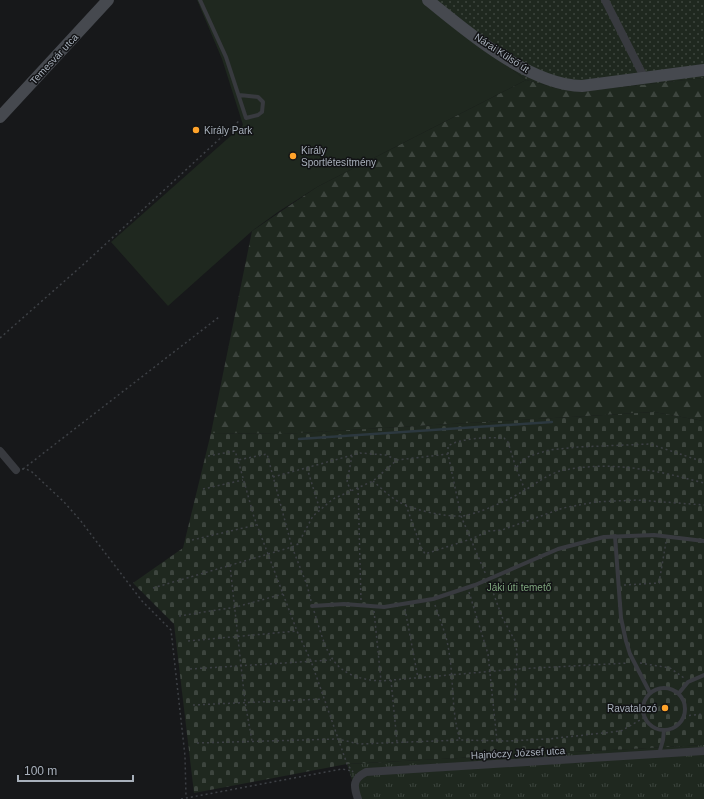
<svg xmlns="http://www.w3.org/2000/svg" width="704" height="799" font-family="Arial,sans-serif">
  <style>
    .grass { fill: url(#grass-tufts) }
    .forest { fill: url(#forest-firs) }
    .cemetery { fill: url(#cemetery-stones) }
    .park { fill: #1f281f }
    .garden { fill: url(#garden-dots) }
    .lines { fill: none; stroke-linecap: round; stroke-linejoin: round }
    .stream { stroke: #2c383f; stroke-width: 2.5 }
    .path { stroke: #3e4146; stroke-width: 1.5; stroke-dasharray: 2 3; stroke-linecap: butt }
    .lane { stroke: #383a3f; stroke-width: 4 }
    .street { stroke: #383a3f; stroke-width: 8 }
    .secondary { stroke: #46494f; stroke-width: 12 }
    .poi-dot { fill: #ffa32a; stroke: #121315; stroke-width: 1.5 }
    .labels { text-anchor: middle; dominant-baseline: central; stroke-width: 3; stroke-linejoin: round; paint-order: stroke }
    .street-label { font-size: 10px; fill: #a8b0bb; stroke: #121315 }
    .poi-label { font-size: 10px; fill: #a8b0bb; stroke: #121315; text-anchor: start }
    .park-label { font-size: 10px; fill: #7fa77e; stroke: #121315 }
  </style>
  <defs>
    <pattern id="grass-tufts" width="24" height="20" patternUnits="userSpaceOnUse"><rect width="24" height="20" fill="#1f281f"/><path d="M3 7l-1-3M5 7V3M7 7l1-3M15 17l-1-3M17 17v-4M19 17l1-3" fill="none" stroke="#3d453e"/></pattern>
    <pattern id="forest-firs" width="22" height="20" patternUnits="userSpaceOnUse"><rect width="22" height="20" fill="#1f281f"/><path d="M5 1l3.5 6h-7zM16 11l3.5 6h-7z" fill="#3d453e"/></pattern>
    <pattern id="cemetery-stones" width="16" height="16" patternUnits="userSpaceOnUse"><rect width="16" height="16" fill="#1f281f"/><path d="M2 7V4a2 2 0 0 1 4 0v3zM10 15v-3a2 2 0 0 1 4 0v3z" fill="#3d453e"/></pattern>
    <pattern id="garden-dots" width="8" height="8" patternUnits="userSpaceOnUse"><rect width="8" height="8" fill="#1f281f"/><path d="M2 2h.1M6 6h.1" fill="none" stroke="#3d453e" stroke-width="1.8" stroke-linecap="round"/></pattern>
  </defs>
  <rect width="100%" height="100%" fill="#17181a"/>
  <polygon class="grass" points="704,745 704,799 358,799 347,764"/>
  <polygon class="forest" points="704,78 704,421 654,412 282,434 211,433 252,231 317,187 526,80 563,90 593,90"/>
  <polygon class="cemetery" points="654,412 704,421 704,745 347,764 194,793 174,624 133,583 183,548 211,433 282,434"/>
  <polygon class="park" points="197,0 422,0 526,80 317,187 278,212 252,231 168,306 111,242 243,125 222,59"/>
  <polygon class="garden" points="422,0 704,0 704,78 593,90 563,90 526,80"/>
  <g class="lines">
    <polyline class="stream" points="299,439 552,422"/>
    <g class="path">
      <polyline points="0,338 85,263 240,120"/>
      <path d="M448,454V446C460,438 489,437 504,438L508,442L516,468"/>
      <polyline points="208,456 235,451 238,460"/>
      <polyline points="307,468 320,510"/>
      <polyline points="22,469 26,469 32,472 63,501 80,520 142,601 171,630 185,756 186,797"/>
      <polyline points="23,469 219,317"/>
      <polyline points="273,477 360,453 386,455 397,460"/>
      <path d="M373,481C381,488 390,497 399,502C414,510 444,517 461,516C476,515 506,501 520,493C533,486 546,475 560,471C609,460 656,470 704,483"/>
      <polyline points="358,488 361,600"/>
      <polyline points="203,489 243,480"/>
      <polyline points="525,490 516,468 523,460 530,456 549,450 578,447 650,444 704,462"/>
      <polyline points="351,491 347,482 352,456"/>
      <polyline points="406,505 421,547 425,554 471,539 489,531 502,530 563,508 595,502 637,500 704,505"/>
      <polyline points="192,540 256,525"/>
      <polyline points="230,565 245,702 252,741"/>
      <polyline points="490,584 502,617 515,641 517,653 515,703"/>
      <polyline points="624,585 659,583 666,542"/>
      <polyline points="153,588 292,547 298,544 313,516 320,510 333,499 373,481 397,460 448,454 461,516 486,575"/>
      <polyline points="469,592 488,654 497,741"/>
      <polyline points="311,601 307,585 292,547 267,454 238,460 254,517 297,631 311,661 347,764 353,772"/>
      <path d="M435,605C440,620 447,636 449,652C454,681 451,711 460,740"/>
      <polyline points="405,609 418,678"/>
      <path d="M314,611C327,653 331,678 381,681L517,669L628,663"/>
      <polyline points="374,611 381,681"/>
      <polyline points="179,616 236,607 283,594"/>
      <polyline points="188,641 297,631"/>
      <polyline points="640,663 670,668 684,678"/>
      <polyline points="190,669 331,660"/>
      <polyline points="391,680 397,742"/>
      <polyline points="193,705 323,699"/>
      <polyline points="684,716 704,714"/>
      <polyline points="197,743 338,739 359,744 460,740 508,741 548,739 621,731 645,717"/>
      <polyline points="181,799 342,769 352,771"/>
    </g>
    <g class="lane">
      <polyline points="200,0 226,57 246,118 258,115 262,112 263,102 258,97 239,95"/>
      <polyline points="615,536 621,618 626,641 630,654 650,693"/>
      <polyline points="312,606 344,604 384,607 433,599 475,585 558,549 604,537 654,535 704,541"/>
      <circle cx="664" cy="709" r="21"/>
      <polyline points="679,693 688,682 704,675"/>
      <polyline points="659,754 663,740 664,730"/>
    </g>
    <g class="street">
      <polyline points="605,0 644,77"/>
      <polyline points="0,451 16,470"/>
      <path d="M358,799C353,785 353,779 366,772L704,751"/>
    </g>
    <g class="secondary">
      <path d="M428,0C468,33 530,85 582,86L704,70"/>
      <polyline points="0,117 108,0"/>
    </g>
  </g>
  <g class="poi-dot">
    <circle cx="196" cy="130" r="4"/>
    <circle cx="293" cy="156" r="4"/>
    <circle cx="665" cy="708" r="4"/>
  </g>
  <g class="labels">
    <g class="street-label">
      <text transform="translate(502 53) rotate(33)">Nárai Külső út</text>
      <text transform="translate(54 59) rotate(-47)">Temesvár utca</text>
      <text transform="translate(518 753) rotate(-3)">Hajnóczy József utca</text>
    </g>
    <g class="poi-label">
      <text x="204" y="130">Király Park</text>
      <text x="301" y="150">Király<tspan x="301" dy="12">Sportlétesítmény</tspan></text>
      <text x="657" y="708" text-anchor="end">Ravatalozó</text>
    </g>
    <g class="park-label">
      <text x="519" y="587">Jáki úti temető</text>
    </g>
  </g>
  <path d="M18 775v6h115v-6" fill="none" stroke="#a8b0bb" stroke-width="2"/>
  <text x="24" y="775" font-size="12" fill="#a8b0bb" stroke="#121315" stroke-width="3" paint-order="stroke">100 m</text>
</svg>
